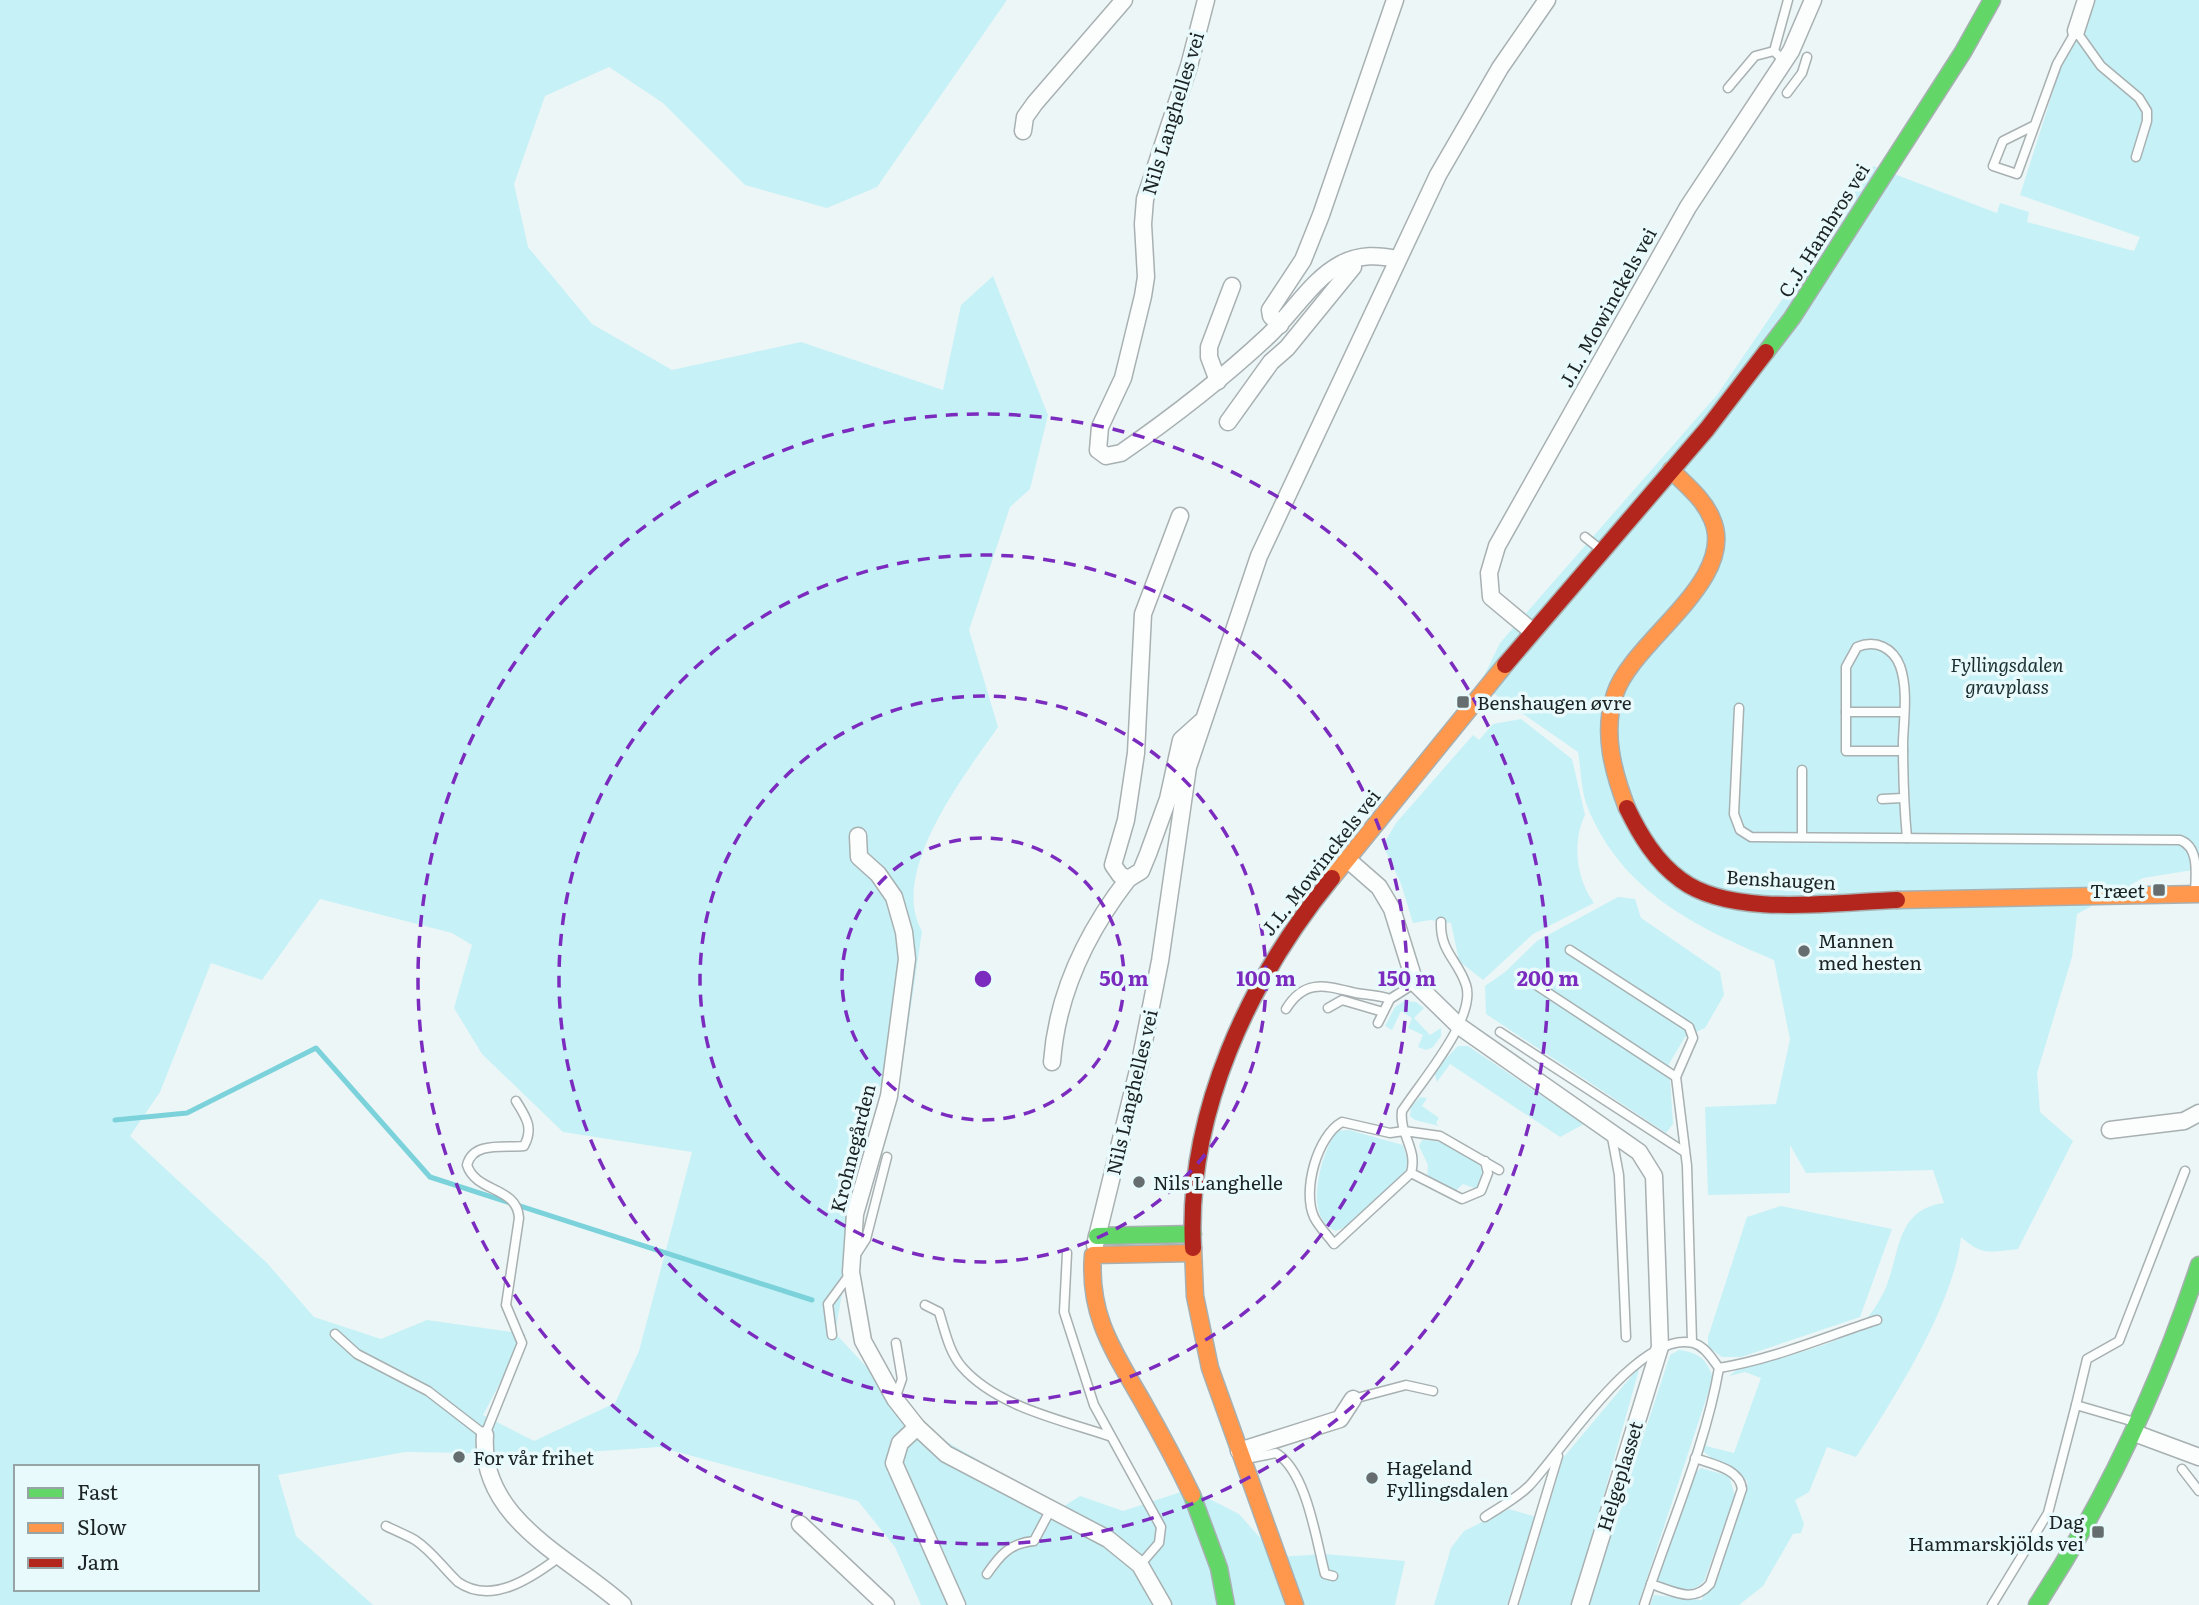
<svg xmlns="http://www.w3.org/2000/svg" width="2199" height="1605" font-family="Literata,serif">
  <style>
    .green { fill: #c6f1f6; fill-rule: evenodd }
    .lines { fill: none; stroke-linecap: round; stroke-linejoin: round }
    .stream { stroke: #7bd2da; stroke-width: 5 }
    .lane-casing { stroke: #a8b0b1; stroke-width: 11 }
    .street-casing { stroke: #a8b0b1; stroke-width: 19 }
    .fast-casing { stroke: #a8b0b1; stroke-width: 19 }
    .slow-casing { stroke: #a8b0b1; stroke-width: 19 }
    .jam-casing { stroke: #a8b0b1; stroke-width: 19 }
    .lane { stroke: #fcfefe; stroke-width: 8 }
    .street { stroke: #fcfefe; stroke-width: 16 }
    .fast { stroke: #63d668; stroke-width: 16 }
    .slow { stroke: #ff974d; stroke-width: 16 }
    .jam { stroke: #b3261e; stroke-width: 16 }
    .ring { fill: none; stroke: #7b2cbf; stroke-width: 3.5; stroke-dasharray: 12 9 }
    .poi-dot { fill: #656d6e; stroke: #e8fafc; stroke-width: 2.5 }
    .labels { text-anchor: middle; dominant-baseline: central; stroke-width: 7; stroke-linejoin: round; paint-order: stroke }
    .street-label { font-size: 19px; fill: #1c2324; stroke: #e8fafc }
    .park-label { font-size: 19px; font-style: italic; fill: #192e30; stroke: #e8fafc }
    .poi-label { font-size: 19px; fill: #1c2324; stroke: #e8fafc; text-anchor: start }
    .centre { fill: #7b2cbf; stroke: #e8fafc; stroke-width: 3.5 }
    .ring-label { font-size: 21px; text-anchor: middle; font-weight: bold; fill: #7b2cbf; stroke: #e8fafc; stroke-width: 7; stroke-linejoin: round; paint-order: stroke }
  </style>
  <rect width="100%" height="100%" fill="#ecf6f7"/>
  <g class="green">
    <path d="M0,0H1007L877,187L827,208L745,185L663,103L609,67L545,96L514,184L528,247L592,324L672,370L801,342L943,390L961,305L993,276L1048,415L1030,489L1010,507L969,630L998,727C965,775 888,872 922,931L902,1067L899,1077L868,1092L847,1157L861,1187L835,1333L923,1428L1061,1508L1080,1496L1123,1511L1190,1489L1239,1514L1277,1557L1325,1554L1405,1561L1395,1605H921L895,1547L858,1501L659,1447L557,1454L405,1452L278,1475L296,1536L373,1605H0ZM320,899L452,933L472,945L454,1008L482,1054L563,1132L692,1152L639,1351L615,1403L534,1441L483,1415L526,1334L427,1320L381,1339L314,1317L267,1263L130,1136L160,1092L211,963L262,980ZM16,1467H257V1589H16Z"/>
    <path d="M2082,0H2199V869L2143,878L2077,914L2072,957L2037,1073L2040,1112L2073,1141L2018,1249C1990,1252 1982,1256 1961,1237C1954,1305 1893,1400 1856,1457L1827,1447L1809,1492L1795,1500L1804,1524L1801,1533L1793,1534L1763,1586L1739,1605H1650L1654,1595L1702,1600L1748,1483C1737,1464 1714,1466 1702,1449L1705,1431L1708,1433L1706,1446L1734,1453L1761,1378L1745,1372L1729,1376L1738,1369C1765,1362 1838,1345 1856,1329C1865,1322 1875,1309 1880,1299C1902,1264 1890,1210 1944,1203L1933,1170L1806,1173L1790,1145V1193L1708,1195L1705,1107L1776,1104L1790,1039L1774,960C1694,926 1622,892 1587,806C1581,790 1581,769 1578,752L1480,684L1500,643L1717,395L1873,166L1997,213L2000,203L2029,212L2027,222L2134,251L2140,237L2020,195Z"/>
    <path d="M1521,719L1572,759L1585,815C1572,842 1576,879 1594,903L1533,934L1483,980L1459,961L1451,923L1430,920L1413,923L1401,884L1383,845L1396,823L1473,735L1479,740L1493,724Z"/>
    <polygon points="1618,897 1635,899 1641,918 1720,972 1724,995 1705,1028 1685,1037 1669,1064 1673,1124 1666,1133 1486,1014 1485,986 1505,972 1537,941"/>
    <polygon points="1404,1001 1416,1002 1424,1008 1414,1018 1430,1035 1441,1028 1441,1036 1433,1047 1426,1050 1418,1047 1423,1035 1408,1028 1412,1018 1401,1011 1392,1030 1385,1026 1395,1007"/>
    <polygon points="1458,1046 1468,1046 1584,1124 1560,1137 1450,1064 1437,1082 1434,1071"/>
    <polygon points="1420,1097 1427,1098 1422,1106 1439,1118 1436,1123 1439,1126 1415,1120 1410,1116 1411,1107"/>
    <path d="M1349,1130L1403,1145L1408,1162L1405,1173L1352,1224L1336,1231C1301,1217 1322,1154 1336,1131Z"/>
    <path d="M1422,1140C1445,1139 1501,1160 1477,1189L1463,1184L1453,1193L1427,1180L1428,1165L1419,1146Z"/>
    <polygon points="1781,1206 1892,1229 1860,1317 1741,1357 1722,1357 1708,1347 1708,1337 1747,1217"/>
    <path d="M1679,1350C1700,1353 1706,1359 1713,1378L1638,1605H1588L1670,1355Z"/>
    <polygon points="1640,1366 1573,1605 1519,1605 1563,1458"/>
    <path d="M1701,1468L1729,1476L1735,1496L1704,1581C1689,1597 1673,1587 1655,1581L1693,1475Z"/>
    <polygon points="1509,1509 1536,1517 1507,1605 1434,1605 1451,1548 1464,1531"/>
  </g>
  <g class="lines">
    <polyline class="stream" points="115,1120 187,1113 316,1048 430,1177 812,1300"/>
    <defs>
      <g id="lane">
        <polyline points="1783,60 1774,51 1788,0"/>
        <polyline points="1728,88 1755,56 1774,51"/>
        <polyline points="1787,93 1802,73 1807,57"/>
        <polyline points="2033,126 2003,141 1993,166 2017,174 2057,64 2076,31 2101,66 2139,98 2147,111 2147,121 2136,157"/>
        <polyline points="1585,537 1600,549"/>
        <path d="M1739,708L1734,814L1740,830L1751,837L2180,840C2199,847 2196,872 2195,892"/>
        <polyline points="1846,712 1846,751 1903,751"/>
        <path d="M1904,712H1846V667L1857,647C1876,639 1893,648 1900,666C1908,688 1904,718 1903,741C1903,774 1904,806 1907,838"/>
        <polyline points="1882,799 1903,798"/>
        <polyline points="1802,837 1802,770"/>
        <path d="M1441,922C1440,952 1458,960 1466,985C1477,1018 1420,1083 1402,1111C1399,1134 1418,1149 1411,1173L1334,1244C1328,1236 1319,1227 1314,1217C1302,1191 1317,1136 1342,1122L1390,1133L1404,1131L1440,1136L1499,1170"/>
        <polyline points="1570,950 1689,1027 1693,1038 1676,1077 1687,1166 1692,1342"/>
        <polyline points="1527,979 1676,1077"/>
        <polyline points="1328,1008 1342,1000 1383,1012"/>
        <path d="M1286,1009C1305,978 1326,986 1356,993C1368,995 1378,995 1390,999"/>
        <polyline points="1378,1023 1390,999 1415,983"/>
        <polyline points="1500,1032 1683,1151"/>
        <polyline points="1611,1132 1619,1175 1626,1337"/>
        <polyline points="1411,1173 1462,1199 1481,1191 1488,1173 1485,1161"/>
        <polyline points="1067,1253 1064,1312 1094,1405 1161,1527 1159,1543 1140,1565"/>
        <polyline points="853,1254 857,1253 866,1239 887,1157"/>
        <path d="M925,1305L939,1312C945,1331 949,1352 962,1367C997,1407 1062,1420 1109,1436"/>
        <path d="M335,1334L357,1354L428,1391L485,1435L522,1343L506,1305L519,1218C517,1186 476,1193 467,1165C473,1141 504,1148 524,1146C534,1128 526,1117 516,1101"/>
        <polyline points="832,1335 828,1304 850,1274"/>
        <path d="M1719,1368C1774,1359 1824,1337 1877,1320"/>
        <polyline points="895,1399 902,1379 896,1343"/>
        <polyline points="1353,1399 1406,1385 1433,1391"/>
        <polyline points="2076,1405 2087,1359 2119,1341 2185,1171"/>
        <path d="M1246,1459L1276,1453C1307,1472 1316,1540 1325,1574L1333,1576"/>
        <polyline points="2182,1469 2199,1491"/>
        <path d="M1485,1517C1500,1507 1516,1499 1529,1486C1562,1451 1639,1329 1693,1343C1705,1346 1712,1359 1719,1368C1705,1449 1669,1527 1644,1605"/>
        <path d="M386,1526C396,1531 406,1535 415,1540C432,1551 443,1568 458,1582C491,1605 530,1579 558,1558"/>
        <path d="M987,1574C1000,1555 1010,1543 1034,1541L1051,1509"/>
        <path d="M1651,1584C1673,1591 1693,1604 1710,1584L1742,1489C1740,1469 1712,1464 1695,1458"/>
        <polyline points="1513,1605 1558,1456"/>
        <polyline points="1992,1605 2048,1513 2076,1405 2138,1423"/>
      </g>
      <g id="street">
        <path d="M1206,0L1189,66L1145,199L1143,224L1146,277L1143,296L1123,378L1100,427L1098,450L1106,456L1121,453C1173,417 1222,379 1268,336C1292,314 1312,279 1341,264C1360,254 1378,255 1398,259"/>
        <polyline points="2076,31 2086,0"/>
        <polyline points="1023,131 1025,117 1035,103 1124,0"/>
        <polyline points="1280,325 1271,316 1270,310 1303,260 1321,215 1395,0"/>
        <polyline points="1218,381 1209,357 1209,347 1232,286"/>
        <polyline points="1228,422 1271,362 1287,348 1353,267 1352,260"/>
        <polyline points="1180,516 1143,614 1136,753 1126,820 1113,865 1120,875 1128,879 1141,871 1148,854 1168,799 1181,740 1201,722"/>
        <polyline points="1533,632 1491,597 1489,573 1497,546 1688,207 1791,51 1813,0"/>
        <polyline points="858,836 859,857 878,874 894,897 904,932 907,959 889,1096 855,1214 851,1272 863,1341 895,1399 917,1427 946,1454 1108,1539 1140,1565 1163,1605"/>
        <polyline points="1347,859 1379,887 1392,909 1415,983 1459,1026 1639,1152 1654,1176 1660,1347 1580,1605"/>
        <path d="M1052,1062C1057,994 1087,932 1128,879"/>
        <polyline points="2110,1130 2184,1121 2199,1113"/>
        <polyline points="1095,1245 1140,1062 1160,961 1188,767 1259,556 1438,175 1500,68 1547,0"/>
        <polyline points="917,1427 900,1443 894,1463 957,1605"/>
        <polyline points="2137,1434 2199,1457"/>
        <path d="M485,1435C479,1520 570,1557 623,1605"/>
        <polyline points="1239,1451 1340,1419 1353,1399"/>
        <polyline points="800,1524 886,1605"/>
      </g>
      <g id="fast">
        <polyline points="1766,352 1792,318 1963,52 1992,0"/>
        <polyline points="1097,1236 1193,1234"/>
        <polyline points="1192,1495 1219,1568 1226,1605"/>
        <path d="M2037,1605C2107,1498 2159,1386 2199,1265"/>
      </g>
      <g id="slow">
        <path d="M1627,808C1613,772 1602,732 1615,694C1632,641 1739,580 1712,519C1704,499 1686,485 1671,470"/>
        <polyline points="1332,878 1505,665"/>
        <polyline points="1897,900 2199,894"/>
        <polyline points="1193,1248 1195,1296 1210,1368 1295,1605"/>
        <path d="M1192,1253L1093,1255C1088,1317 1115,1353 1144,1404C1161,1434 1177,1464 1192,1495"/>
      </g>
      <g id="jam">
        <polyline points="1505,665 1707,429 1766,352"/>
        <path d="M1627,808C1640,835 1656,862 1681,880C1732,918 1836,902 1897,900"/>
        <path d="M1193,1248C1186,1114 1249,980 1332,878"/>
      </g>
    </defs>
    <use href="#lane" class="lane-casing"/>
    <use href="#street" class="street-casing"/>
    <use href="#fast" class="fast-casing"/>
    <use href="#slow" class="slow-casing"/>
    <use href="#jam" class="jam-casing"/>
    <use href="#lane" class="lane"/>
    <use href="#street" class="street"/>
    <use href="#fast" class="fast"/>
    <use href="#slow" class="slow"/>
    <use href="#jam" class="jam"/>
  </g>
  <g class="ring">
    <circle cx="983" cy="979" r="141"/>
    <circle cx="983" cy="979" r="283"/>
    <circle cx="983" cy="979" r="424"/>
    <circle cx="983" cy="979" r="565"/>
  </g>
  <g class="poi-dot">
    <rect x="1456" y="695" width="14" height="14" rx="3.5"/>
    <rect x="2152" y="883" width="14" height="14" rx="3.5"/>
    <circle cx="1804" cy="951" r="7"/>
    <circle cx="1139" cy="1182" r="7"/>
    <circle cx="459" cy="1457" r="7"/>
    <circle cx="1372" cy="1478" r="7"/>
    <rect x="2091" y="1525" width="14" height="14" rx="3.5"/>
  </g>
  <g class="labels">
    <g class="street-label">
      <text transform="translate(1172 113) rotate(-73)">Nils Langhelles vei</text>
      <text transform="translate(1823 230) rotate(-58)">C.J. Hambros vei</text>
      <text transform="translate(1607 307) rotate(-61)">J.L. Mowinckels vei</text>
      <text transform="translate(1320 862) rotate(-52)">J.L. Mowinckels vei</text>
      <text transform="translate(1781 879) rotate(3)">Benshaugen</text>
      <text transform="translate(1131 1092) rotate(-77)">Nils Langhelles vei</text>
      <text transform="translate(852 1148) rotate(-76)">Krohnegården</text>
      <text transform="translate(1619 1476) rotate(-73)">Helgeplasset</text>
    </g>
    <g class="park-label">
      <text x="2007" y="664">Fyllingsdalen<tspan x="2007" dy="22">gravplass</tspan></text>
    </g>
    <g class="poi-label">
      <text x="1477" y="702">Benshaugen øvre</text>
      <text x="2145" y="890" text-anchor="end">Træet</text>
      <text x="1818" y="940">Mannen<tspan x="1818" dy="22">med hesten</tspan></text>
      <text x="1153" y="1182">Nils Langhelle</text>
      <text x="473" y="1457">For vår frihet</text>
      <text x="1386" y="1467">Hageland<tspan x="1386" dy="22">Fyllingsdalen</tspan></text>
      <text x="2084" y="1521" text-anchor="end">Dag<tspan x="2084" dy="22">Hammarskjölds vei</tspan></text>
    </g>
  </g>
  <circle cx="983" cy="979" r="10" class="centre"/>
  <g class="ring-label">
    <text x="1124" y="986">50 m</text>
    <text x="1266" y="986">100 m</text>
    <text x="1407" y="986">150 m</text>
    <text x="1548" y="986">200 m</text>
  </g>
  <rect x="14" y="1465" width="245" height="126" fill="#e8fafc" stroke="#96a4a6" stroke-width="2"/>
  <rect x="28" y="1488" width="35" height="10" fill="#63d668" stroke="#96a4a6" stroke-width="2"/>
  <text x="77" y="1500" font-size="21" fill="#1c2324">Fast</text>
  <rect x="28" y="1523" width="35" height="10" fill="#ff974d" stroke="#96a4a6" stroke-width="2"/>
  <text x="77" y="1535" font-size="21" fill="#1c2324">Slow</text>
  <rect x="28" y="1558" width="35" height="10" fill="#b3261e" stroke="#96a4a6" stroke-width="2"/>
  <text x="77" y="1570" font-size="21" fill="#1c2324">Jam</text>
</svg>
